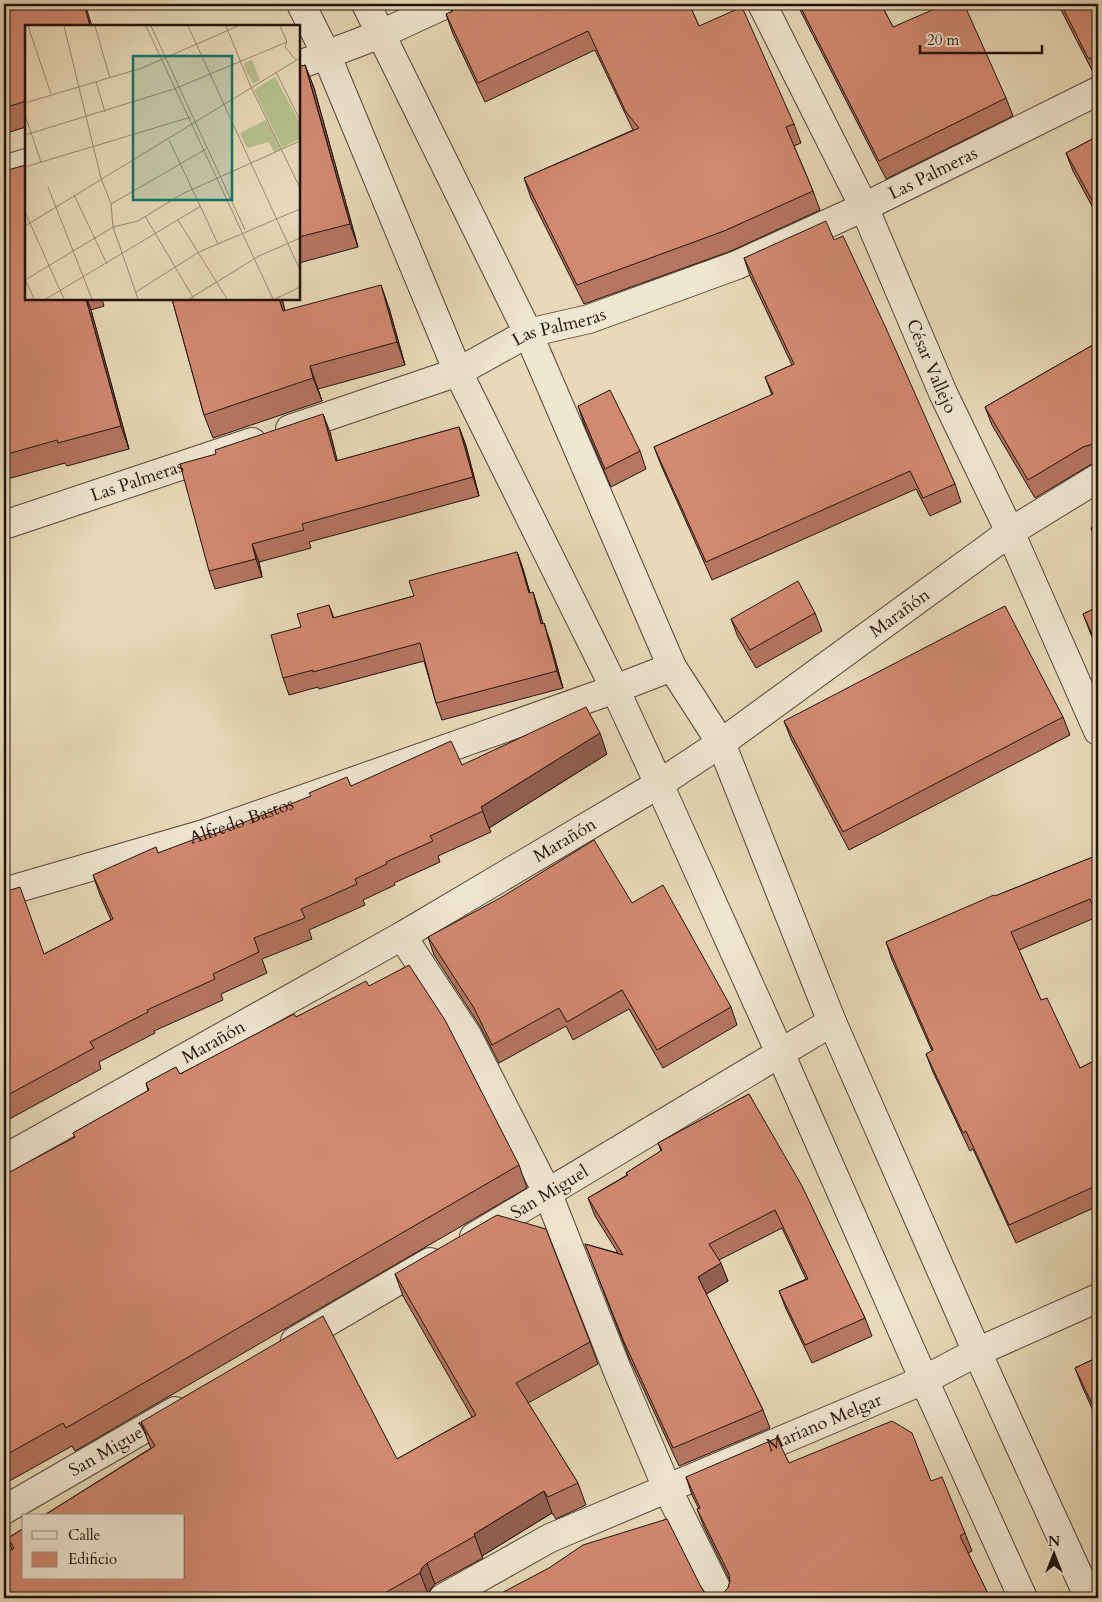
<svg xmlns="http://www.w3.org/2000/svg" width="1102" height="1602" font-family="Cardo,serif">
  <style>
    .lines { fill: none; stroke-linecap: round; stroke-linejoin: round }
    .minor-casing { stroke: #544436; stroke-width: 30 }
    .minor { stroke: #f0e7d2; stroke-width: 28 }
    .wall { fill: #b57662; stroke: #22120a }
    .shaded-wall { fill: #936050; stroke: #22120a }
    .building { fill: #d28972; stroke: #22120a }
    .labels { text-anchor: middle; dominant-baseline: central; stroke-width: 4; stroke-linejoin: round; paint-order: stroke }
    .street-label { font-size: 18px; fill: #22120a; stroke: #f0e7d2 }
    .inset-road { fill: none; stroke: #998a73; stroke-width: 1 }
    .view { fill: #0f766e; fill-opacity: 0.15; stroke: #0f766e; stroke-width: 2.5 }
    .inset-edge { fill: none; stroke: #22120a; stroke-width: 2.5 }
  </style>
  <rect width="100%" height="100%" fill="#e8dab9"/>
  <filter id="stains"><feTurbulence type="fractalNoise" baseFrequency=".004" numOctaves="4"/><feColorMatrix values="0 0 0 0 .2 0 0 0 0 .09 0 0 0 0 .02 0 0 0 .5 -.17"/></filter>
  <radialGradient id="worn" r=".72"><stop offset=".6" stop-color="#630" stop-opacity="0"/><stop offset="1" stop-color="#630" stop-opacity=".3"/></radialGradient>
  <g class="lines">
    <defs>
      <g id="minor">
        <polyline points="301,4 326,54 458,372 615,689 659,784 780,1053 924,1380 1023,1598"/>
        <polyline points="366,4 528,333 672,667 721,743 832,1022 977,1352 1089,1598"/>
        <path id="s1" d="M762,4L864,207L943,393L1010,532L1098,731"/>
        <polyline points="299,65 381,34 446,4"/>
        <polyline points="4,170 26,163"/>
        <path id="s2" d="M290,429L458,372L528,333L589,319L737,265L864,207L1098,91"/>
        <path id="s3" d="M4,525L252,442"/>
        <path id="s4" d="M4,892L204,834L615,689L672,667"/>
        <polyline points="402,936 467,1035 548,1194 618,1372 667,1488 721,1598"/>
        <path id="s5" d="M4,1159L402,936L659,784L721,743L1010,532L1098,478"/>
        <path id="s6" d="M474,1237L832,1022"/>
        <polyline points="295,1341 430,1262"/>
        <path id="s7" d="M4,1510L175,1411"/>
        <path id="s8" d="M443,1598L550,1538L924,1380L977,1352L1098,1298"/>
      </g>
    </defs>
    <use href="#minor" class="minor-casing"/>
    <use href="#minor" class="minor"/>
  </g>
  <g class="wall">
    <polygon points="4,4 26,26 26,127 4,134"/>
    <polygon points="449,4 689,4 699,26 794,124 801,143 794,146 813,191 820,210 731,251 584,304 531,198 524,178 633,130 595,50 485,102 453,34 446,14 452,12"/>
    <polygon points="797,4 881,4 893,27 1006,98 1013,116 886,179"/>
    <polygon points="982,4 998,4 985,10"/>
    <polygon points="1058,4 1098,4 1098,76 1095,76"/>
    <polygon points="305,65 314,88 358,247 299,263 299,67"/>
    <polygon points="1098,136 1098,217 1073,171 1066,153"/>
    <polygon points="4,171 26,299 105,299 102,299 104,306 91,310 129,449 67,466 65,463 4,480"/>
    <polygon points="834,240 955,484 961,502 930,516 916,489 712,580 661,465 654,447 772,395 765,377 792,365 750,276 744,258"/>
    <polygon points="172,299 282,299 285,311 389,308 405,365 318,389 322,401 213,438 204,415"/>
    <polygon points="1098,342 1098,462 1090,465 1035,498 992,425 985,407"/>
    <polygon points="578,406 640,451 646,469 611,487 584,424"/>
    <polygon points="459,427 466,446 479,496 309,542 311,548 259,562 262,577 215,589 209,571 330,432 337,461"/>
    <polygon points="1098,524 1098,547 1091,528"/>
    <polygon points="517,552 523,569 530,593 539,610 543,624 550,641 563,688 442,720 436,703 424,661 319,689 318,687 289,695 283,678 301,627 329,605 334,618 414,596"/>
    <polygon points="1098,607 1098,651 1090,632 1083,614"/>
    <polygon points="815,613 822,631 756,668 738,637 731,619"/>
    <polygon points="1063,717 1070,735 849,850 791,739 784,721"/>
    <polygon points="607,754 489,828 491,832 438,856 440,862 394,883 395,885 363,900 365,905 309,930 312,939 262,959 267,973 221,994 223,1000 154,1031 155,1033 99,1062 101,1069 4,1122 4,892 44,954 111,920 100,895 93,875 212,835 351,786 462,765"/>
    <polygon points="1098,855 1098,922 1097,917 1019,950 1041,1000 1080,1068 1098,1059 1098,1206 1016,1243 973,1149 970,1151 933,1072 926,1054 932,1051 892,960 886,942 995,896"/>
    <polygon points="632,903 731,1007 737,1025 663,1068 629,1009 573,1040 566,1026 499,1063 480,1026 434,955 428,937"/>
    <polygon points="369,986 519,1165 527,1188 75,1451 72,1446 4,1484 4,1177 75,1137 73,1133 148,1091 146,1083 180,1074 296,1017"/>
    <polygon points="749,1094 865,1318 872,1336 812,1363 786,1309 779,1291 806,1279 782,1228 719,1260 728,1281 706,1294 763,1410 770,1428 679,1466 630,1360 585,1244 618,1253 595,1216 588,1198 627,1175 626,1173 661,1151 658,1143"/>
    <polygon points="395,1274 590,1342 598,1364 528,1403 578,1483 586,1505 556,1519 552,1513 482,1556 483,1558 435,1584 430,1590 428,1594 422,1598 4,1598 12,1550 8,1538 151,1448 149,1444 141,1422 397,1459 472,1417 403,1296"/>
    <polygon points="1098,1357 1098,1422 1082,1386 1075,1368"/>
    <polygon points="789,1463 931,1481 965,1533 972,1551 968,1553 990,1598 492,1598 701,1587 705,1593 713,1595 722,1594 728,1588 730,1581 704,1527 697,1509 699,1509 692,1495 686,1477"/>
  </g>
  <g class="shaded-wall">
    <polygon points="84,4 85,4 92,26 90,26"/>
    <polygon points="305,65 314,88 358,247 350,224"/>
    <polygon points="381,285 389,308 405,365 397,342"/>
    <polygon points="86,299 87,299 91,310 129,449 121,426"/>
    <polygon points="279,299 282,299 291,334 283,311"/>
    <polygon points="310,366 318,389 322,401 313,378"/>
    <polygon points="323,414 330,432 342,479 336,461"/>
    <polygon points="459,427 466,446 479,496 473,477"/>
    <polygon points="252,544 259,562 262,577 256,559"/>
    <polygon points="517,552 523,569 535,611 529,593"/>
    <polygon points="533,592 539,610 548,641 541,624"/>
    <polygon points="544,623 550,641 563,688 557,671"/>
    <polygon points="600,733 607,754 489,828 481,807"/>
    <polygon points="721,1263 728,1281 705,1295 698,1277"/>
    <polygon points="544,1491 552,1513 482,1556 474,1534"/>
    <polygon points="427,1563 435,1584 430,1590 428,1594 420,1573 422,1568"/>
  </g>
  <g class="building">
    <polygon points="4,4 84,4 90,26 26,26 26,101 4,108"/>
    <polygon points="449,4 689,4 699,26 742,7 794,124 786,127 813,191 724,231 577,285 524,178 639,128 626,112 588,31 478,83 446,14 453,11"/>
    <polygon points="799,4 881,4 893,27 946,4 964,4 1006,98 879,161"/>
    <polygon points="1061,4 1098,4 1098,58 1097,59 1088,58"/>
    <polygon points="305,65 350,224 299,237 299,67"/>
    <polygon points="1098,136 1098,211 1066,153"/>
    <polygon points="26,165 26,299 86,299 121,426 58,443 57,440 4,455 4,171"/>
    <polygon points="826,221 834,240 843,236 885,326 955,484 923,498 910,471 706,562 654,447 773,394 765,377 794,364 744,258"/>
    <polygon points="381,285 397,342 310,366 313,378 204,415 172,299 279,299 283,311"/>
    <polygon points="1098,342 1098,440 1090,445 1083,447 1028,480 985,407"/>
    <polygon points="610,390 640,451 605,469 578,406"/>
    <polygon points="323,414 336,461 459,427 473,477 302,524 304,530 252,544 256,559 209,571 180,464 216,454 215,450"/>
    <polygon points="1098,524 1098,541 1091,528"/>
    <polygon points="517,552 529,593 533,592 541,624 544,623 557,671 436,703 420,643 313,672 313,670 283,678 271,635 301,627 297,614 329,605 333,618 414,596 409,581"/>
    <polygon points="798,581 815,613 750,650 731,619"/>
    <polygon points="1005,606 1063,717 843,832 784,721"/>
    <polygon points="1098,607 1098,648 1083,614"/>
    <polygon points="586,707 600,733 481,807 483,811 430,836 433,841 386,862 387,864 355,879 357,884 301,909 305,918 254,938 259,952 213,974 215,979 147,1010 148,1012 90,1042 94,1048 4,1097 4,892 20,887 44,954 113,919 93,875 156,847 158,853 211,833 212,835 311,796 309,793 347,777 351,786 451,741 462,765"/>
    <polygon points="594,840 632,903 663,885 731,1007 657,1050 622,990 567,1022 559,1008 492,1045 474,1008 428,937 502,897"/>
    <polygon points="1098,855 1098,920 1090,899 1011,932 1041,1000 1047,998 1080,1068 1098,1059 1098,1185 1009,1225 966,1131 963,1133 926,1054 933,1050 886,942 994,895 995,896"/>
    <polygon points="409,965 445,1020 519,1165 66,1428 63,1423 4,1456 4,1177 9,1174 8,1173 75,1137 73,1133 149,1090 146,1083 176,1067 180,1074 294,1014 296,1017 366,981 369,986"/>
    <polygon points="749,1094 802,1186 865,1318 805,1345 779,1291 808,1279 775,1210 709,1244 721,1263 698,1277 763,1410 673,1448 624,1342 585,1244 623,1255 588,1198 628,1175 626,1173 662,1150 658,1143"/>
    <polygon points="497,1215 546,1229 590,1342 516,1383 578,1483 548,1497 544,1491 474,1534 475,1536 427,1563 422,1568 420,1573 376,1598 4,1598 4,1555 14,1548 8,1538 24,1528 24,1578 184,1578 184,1516 43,1516 155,1446 141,1422 323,1316 397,1459 476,1415 395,1274"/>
    <polygon points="1098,1357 1098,1403 1093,1406 1075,1368"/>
    <polygon points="892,1421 912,1433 931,1481 942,1477 965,1533 960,1536 990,1598 492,1598 549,1568 583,1545 667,1519 701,1587 705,1593 713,1595 722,1594 728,1588 730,1581 729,1574 697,1509 700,1508 686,1477 777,1438 789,1463"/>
  </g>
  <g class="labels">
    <g class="street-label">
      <text stroke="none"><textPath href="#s2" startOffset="694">Las Palmeras</textPath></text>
      <text stroke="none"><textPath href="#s2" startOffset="289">Las Palmeras</textPath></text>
      <text stroke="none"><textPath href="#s1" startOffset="400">César Vallejo</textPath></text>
      <text stroke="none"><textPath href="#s3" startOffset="140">Las Palmeras</textPath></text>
      <text stroke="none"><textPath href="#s5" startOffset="1050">Marañón</textPath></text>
      <text stroke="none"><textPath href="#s4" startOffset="248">Alfredo Bastos</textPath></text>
      <text stroke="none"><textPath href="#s5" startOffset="645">Marañón</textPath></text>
      <text stroke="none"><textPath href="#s5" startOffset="240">Marañón</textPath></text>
      <text stroke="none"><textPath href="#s6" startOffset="88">San Miguel</textPath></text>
      <text stroke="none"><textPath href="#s8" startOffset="420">Mariano Melgar</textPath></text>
      <text stroke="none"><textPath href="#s7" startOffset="120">San Miguel</textPath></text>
    </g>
  </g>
  <g transform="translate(25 25)">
    <rect width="275" height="275" fill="#e8dab9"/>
    <path d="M227,35L235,55L228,59L219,41V38ZM250,52L275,98V114L257,123L229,65ZM241,95L256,124L249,127L244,117L222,123L215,108Z" fill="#b6c08f"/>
    <path class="inset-road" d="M3,1L26,69M39,1L76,153L86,179L88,202L113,274M70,1L85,53M121,1L248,274M126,1L220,205M163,1L275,245M201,1L226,62L275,163M255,1L262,17L260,22L271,35M251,47L275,95M71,57L80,87M0,78L117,43L213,1M0,90L16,137M0,110L149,64L262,17M144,115L193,219M0,142L166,92M23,162L67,274M49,170L82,239M86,179L181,124M0,187L39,274M120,191L169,274M153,195L202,274M0,201L275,33M0,254L9,274M0,255L88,202L113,196L157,169L275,116M111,267L174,227L275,184M21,274L176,181M164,274L234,231L275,213M250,274L275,262"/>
    <path class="view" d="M108,31H207V175H108Z"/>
    <rect width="275" height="275" class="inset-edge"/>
  </g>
  <rect width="1102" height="1602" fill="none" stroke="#e8dab9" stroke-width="20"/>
  <rect x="5" y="5" width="1092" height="1592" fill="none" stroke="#22120a" stroke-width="2.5"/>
  <rect x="10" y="10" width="1082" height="1582" fill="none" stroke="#22120a"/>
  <rect x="22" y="1514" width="162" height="65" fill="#f0e7d2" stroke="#9e9282"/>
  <rect x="32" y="1531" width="25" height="8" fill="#f0e7d2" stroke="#9e9282"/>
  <text x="68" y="1540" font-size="15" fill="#22120a">Calle</text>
  <rect x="32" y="1552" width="25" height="15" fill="#d28972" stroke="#9e9282"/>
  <text x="68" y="1564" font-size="15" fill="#22120a">Edificio</text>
  <g transform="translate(1054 1554)" stroke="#f0e7d2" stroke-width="4" paint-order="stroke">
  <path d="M0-4L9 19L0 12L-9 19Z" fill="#22120a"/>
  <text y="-8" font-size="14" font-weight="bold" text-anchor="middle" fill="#22120a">N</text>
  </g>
  <path d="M920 45v8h122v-8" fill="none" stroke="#22120a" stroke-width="2.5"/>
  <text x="927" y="45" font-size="15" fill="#22120a" stroke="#f0e7d2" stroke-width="4" paint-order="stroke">20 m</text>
  <rect width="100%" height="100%" filter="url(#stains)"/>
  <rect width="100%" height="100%" fill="url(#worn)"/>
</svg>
